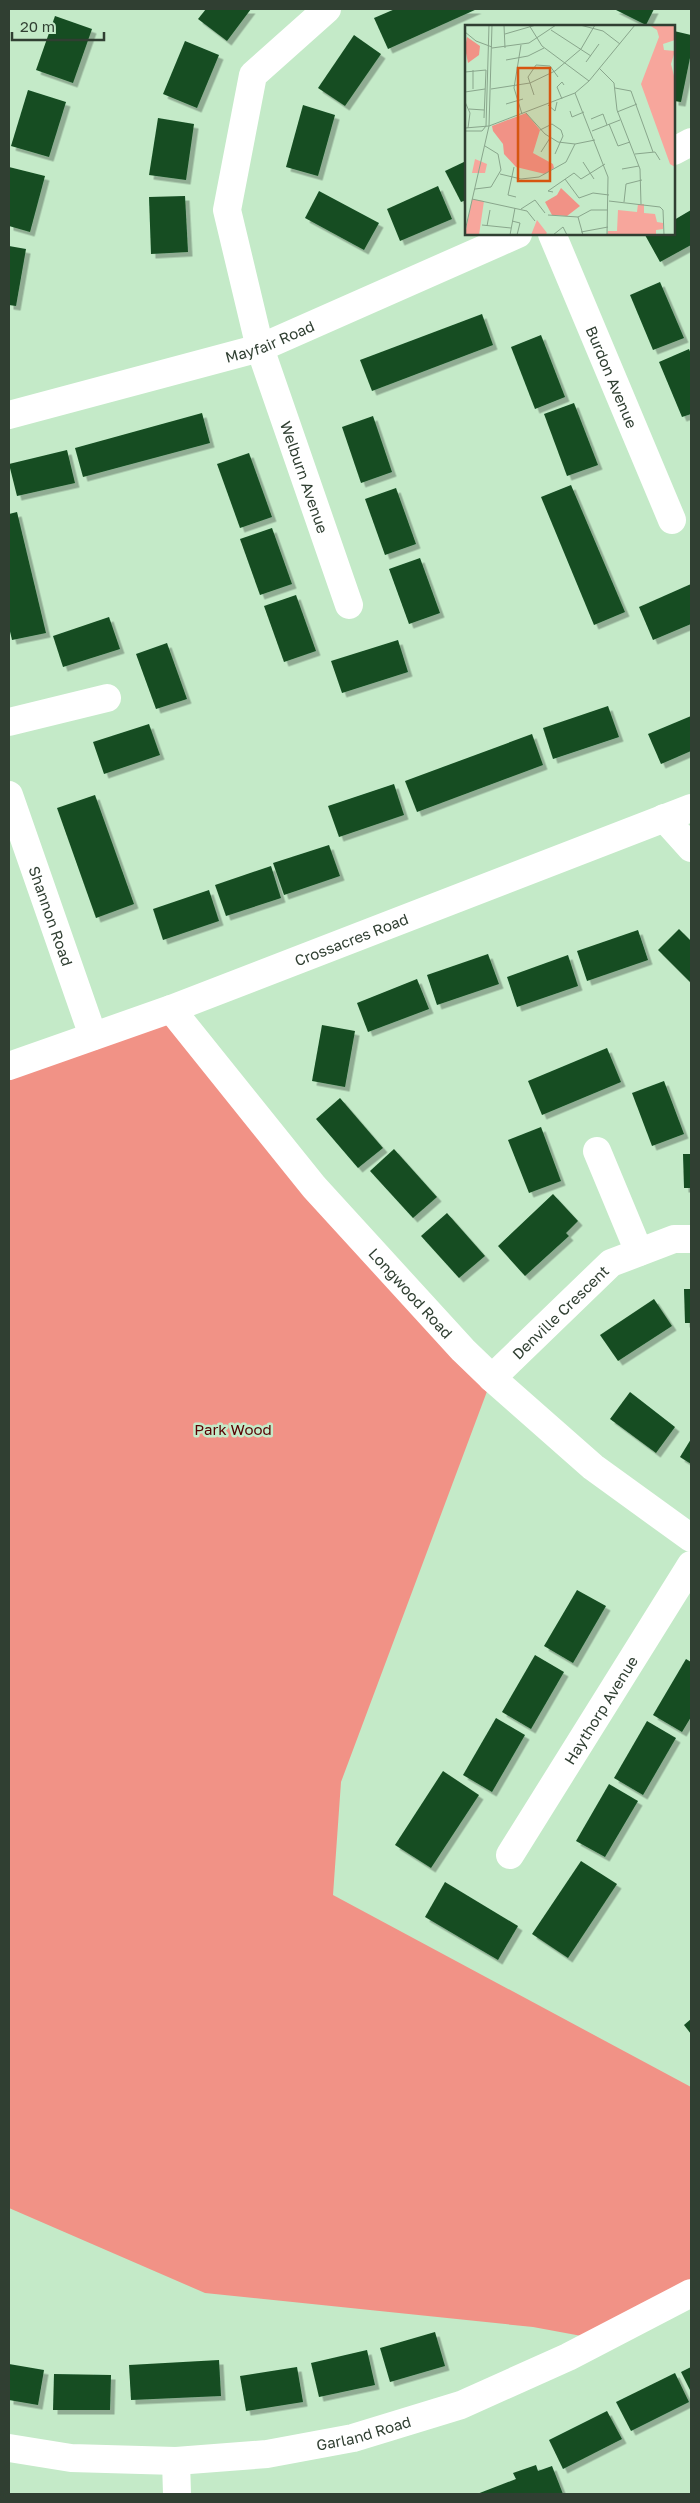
<svg xmlns="http://www.w3.org/2000/svg" width="700" height="2503" font-family="'Golos Text',sans-serif">
  <style>
    .forest { fill: #f19286 }
    .building { fill: #144e22; filter: url(#shadow) }
    .lines { fill: none; stroke-linecap: round; stroke-linejoin: round }
    .minor { stroke: #fff; stroke-width: 28 }
    .labels { text-anchor: middle; dominant-baseline: central; stroke-width: 5; stroke-linejoin: round; paint-order: stroke }
    .street-label { font-size: 15px; fill: #303f32; stroke: #c4eac8 }
    .park-label { font-size: 15px; fill: #560002; stroke: #c4eac8 }
    .inset-road { fill: none; stroke: #89a68c; stroke-width: 1 }
    .view { fill: #d65610; fill-opacity: 0.15; stroke: #d65610; stroke-width: 2.5 }
    .inset-edge { fill: none; stroke: #303f32; stroke-width: 2.5 }
  </style>
  <defs>
    <filter id="shadow"><feDropShadow dx="4.5" dy="4.5" stdDeviation="0" flood-color="#0004"/></filter>
  </defs>
  <rect width="100%" height="100%" fill="#c4eac8"/>
  <polygon class="forest" points="171,1009 492,1378 341,1782 333,1895 691,2087 691,2282 587,2337 533,2327 205,2293 9,2208 9,1069"/>
  <g class="building">
    <polygon points="206,9 251,9 227,41 198,19"/>
    <polygon points="395,9 477,9 388,49 374,18"/>
    <polygon points="614,9 654,9 646,25"/>
    <polygon points="55,16 92,29 73,83 36,70"/>
    <polygon points="674,31 691,35 691,53 681,102 674,101"/>
    <polygon points="354,35 381,54 345,106 318,88"/>
    <polygon points="185,41 219,55 197,108 163,94"/>
    <polygon points="28,90 66,102 49,157 11,146"/>
    <polygon points="303,105 335,115 318,176 286,167"/>
    <polygon points="158,118 194,124 186,180 149,175"/>
    <polygon points="466,161 466,200 461,202 445,171"/>
    <polygon points="9,167 45,176 30,232 9,226"/>
    <polygon points="438,186 452,219 400,241 387,209"/>
    <polygon points="319,191 379,223 364,250 305,218"/>
    <polygon points="185,196 188,252 151,254 149,197"/>
    <polygon points="691,210 691,245 660,262 645,235 674,234 674,220"/>
    <polygon points="9,246 26,249 16,306 9,305"/>
    <polygon points="660,282 684,338 653,350 630,295"/>
    <polygon points="482,314 493,345 372,391 360,360"/>
    <polygon points="541,335 565,397 535,409 511,347"/>
    <polygon points="689,349 691,354 691,414 682,417 659,362"/>
    <polygon points="574,403 598,465 567,476 544,414"/>
    <polygon points="202,413 210,443 83,477 75,448"/>
    <polygon points="373,416 392,472 361,483 342,427"/>
    <polygon points="67,450 75,483 17,496 9,464"/>
    <polygon points="249,453 272,517 240,528 217,464"/>
    <polygon points="571,485 625,612 594,625 541,497"/>
    <polygon points="396,488 416,544 385,555 365,499"/>
    <polygon points="17,512 46,633 12,640 9,627 9,514"/>
    <polygon points="272,528 292,584 260,595 240,539"/>
    <polygon points="420,558 440,613 409,624 389,569"/>
    <polygon points="691,584 691,624 653,640 639,607"/>
    <polygon points="296,595 316,651 284,662 264,606"/>
    <polygon points="109,617 120,649 63,667 53,636"/>
    <polygon points="398,640 408,672 342,693 331,661"/>
    <polygon points="167,643 187,699 156,709 136,654"/>
    <polygon points="608,706 619,737 553,759 543,728"/>
    <polygon points="691,716 691,751 661,764 648,734"/>
    <polygon points="149,724 160,755 104,774 93,742"/>
    <polygon points="532,734 543,765 417,812 405,781"/>
    <polygon points="394,784 404,815 339,837 328,806"/>
    <polygon points="95,795 134,904 96,918 57,808"/>
    <polygon points="329,845 340,876 284,895 273,863"/>
    <polygon points="271,866 281,898 226,916 215,885"/>
    <polygon points="209,890 219,921 163,940 153,909"/>
    <polygon points="679,929 691,941 691,983 658,950"/>
    <polygon points="638,930 648,960 587,981 577,951"/>
    <polygon points="488,954 499,984 437,1005 427,975"/>
    <polygon points="568,955 578,986 517,1007 507,977"/>
    <polygon points="417,979 429,1009 368,1032 357,1003"/>
    <polygon points="322,1025 355,1031 345,1087 312,1081"/>
    <polygon points="607,1048 621,1082 542,1115 528,1081"/>
    <polygon points="664,1081 684,1134 652,1146 632,1093"/>
    <polygon points="340,1098 383,1148 358,1168 316,1119"/>
    <polygon points="541,1127 561,1181 529,1193 508,1140"/>
    <polygon points="394,1149 437,1197 413,1218 370,1171"/>
    <polygon points="683,1154 691,1154 691,1188 684,1188"/>
    <polygon points="553,1194 578,1221 566,1233 569,1236 525,1276 498,1246"/>
    <polygon points="447,1213 485,1256 459,1278 421,1236"/>
    <polygon points="684,1289 691,1289 691,1323 685,1323"/>
    <polygon points="654,1299 672,1326 618,1361 600,1335"/>
    <polygon points="630,1392 675,1427 656,1453 610,1419"/>
    <polygon points="691,1439 691,1464 680,1457"/>
    <polygon points="577,1590 606,1606 573,1663 544,1646"/>
    <polygon points="535,1655 564,1672 531,1729 502,1712"/>
    <polygon points="686,1659 691,1662 691,1717 682,1732 653,1715"/>
    <polygon points="496,1718 525,1735 492,1792 463,1775"/>
    <polygon points="647,1721 676,1738 643,1795 614,1778"/>
    <polygon points="443,1771 479,1795 431,1868 395,1845"/>
    <polygon points="609,1784 638,1801 605,1857 576,1841"/>
    <polygon points="581,1861 617,1884 568,1958 532,1934"/>
    <polygon points="445,1882 518,1926 498,1960 425,1917"/>
    <polygon points="691,2019 691,2034 684,2025"/>
    <polygon points="435,2332 445,2366 390,2382 380,2348"/>
    <polygon points="367,2350 375,2385 319,2397 311,2363"/>
    <polygon points="219,2360 221,2396 131,2400 129,2365"/>
    <polygon points="9,2364 44,2370 38,2405 9,2400"/>
    <polygon points="297,2367 303,2402 246,2411 240,2376"/>
    <polygon points="691,2367 691,2392 681,2372"/>
    <polygon points="675,2373 689,2402 631,2431 616,2402"/>
    <polygon points="54,2374 111,2375 110,2410 53,2410"/>
    <polygon points="607,2411 622,2439 563,2469 549,2440"/>
    <polygon points="536,2465 538,2471 552,2466 563,2494 477,2494 516,2479 513,2473"/>
  </g>
  <g class="lines">
    <g class="minor">
      <path id="s1" d="M327,9L253,75L227,210L260,348L349,605"/>
      <polyline points="674,151 691,142"/>
      <path id="s2" d="M552,234L672,520"/>
      <path id="s3" d="M9,415L260,348L518,234"/>
      <polyline points="9,722 107,698"/>
      <path id="s4" d="M9,795L93,1036"/>
      <polyline points="664,818 691,848"/>
      <path id="s5" d="M171,1009L314,1187L463,1350L492,1378L593,1467L691,1538"/>
      <path id="s6" d="M9,1066L171,1009L691,808"/>
      <polyline points="597,1151 639,1252"/>
      <path id="s7" d="M492,1378L611,1263L674,1239H691"/>
      <path id="s8" d="M510,1855L691,1565"/>
      <path id="s9" d="M9,2448L71,2458L176,2461L267,2454L353,2438L461,2405L568,2357L691,2293"/>
      <polyline points="176,2461 177,2494"/>
    </g>
  </g>
  <g class="labels">
    <g class="street-label">
      <text stroke="none"><textPath href="#s3" startOffset="271">Mayfair Road</textPath></text>
      <text stroke="none"><textPath href="#s2" startOffset="155">Burdon Avenue</textPath></text>
      <text stroke="none"><textPath href="#s1" startOffset="515">Welburn Avenue</textPath></text>
      <text stroke="none"><textPath href="#s4" startOffset="128">Shannon Road</textPath></text>
      <text stroke="none"><textPath href="#s6" startOffset="365">Crossacres Road</textPath></text>
      <text stroke="none"><textPath href="#s5" startOffset="372">Longwood Road</textPath></text>
      <text stroke="none"><textPath href="#s7" startOffset="95">Denville Crescent</textPath></text>
      <text stroke="none"><textPath href="#s8" startOffset="171">Haythorp Avenue</textPath></text>
      <text stroke="none"><textPath href="#s9" startOffset="358">Garland Road</textPath></text>
    </g>
    <g class="park-label">
      <text x="233" y="1429">Park Wood</text>
    </g>
  </g>
  <g transform="translate(465 25)">
    <rect width="210" height="210" fill="#c4eac8"/>
    <path d="M184,0H210V15L198,19L199,25L210,26L206,39L210,55V142L205,139L176,59L194,12L192,5ZM10,134L22,139L20,148H7ZM7,174L19,176L14,210H0ZM173,179H179V188L190,189L192,197L198,198V204L191,205V210H142L143,206H152L153,185L172,187ZM72,195L82,208L80,210H66Z" fill="#f7a69c"/>
    <path d="M2,12L15,21L14,30L3,38L0,23ZM61,88L75,105L68,128L88,139L89,143L80,149L51,142L39,129L38,119L28,106L27,101ZM96,163L115,181L102,191L87,190L80,177L92,170Z" fill="#f19286"/>
    <path class="inset-road" d="M39,0L40,23M64,0L77,21L124,56M115,0L138,6L155,19M86,5L126,31M0,7L11,16L27,22M40,9L71,0M56,20L49,63L57,89M27,23L64,18L91,0M41,35L63,31L79,23M121,37L134,19M134,43L149,58L152,85L175,144L176,179M0,47L21,45L19,93M150,63L166,66L188,127M8,64V45M26,64L65,58L90,46L116,24L130,0M0,67L20,64M110,68L143,152L142,210M69,70L63,52L71,40L85,41L93,52M97,74L92,62L97,57L99,60M0,77L5,88L3,103M41,79L58,74M83,80L90,86L92,77M4,84L19,85M105,86L107,92L119,87M152,87L172,79M61,88L80,109L93,117L110,119L130,115M126,94L138,89L142,100M144,99L153,121L165,117M0,103L24,101L110,68L124,56L170,0M75,105L87,99L96,105L98,111L90,129M0,106H17L21,101L24,0M127,106L155,95M76,127L85,113M170,129L190,127L195,135M118,137L129,154M49,142L43,170L51,172M157,144L174,141M35,149L56,154L74,152L101,137L110,119M100,154L114,173L128,168L144,170M10,164L26,162L36,145L33,129L20,121M88,167L83,166L109,148L116,154L140,139M7,174L62,186L70,196M144,176L195,182L198,185L199,210M159,177L161,159L177,155M56,184L70,175L80,188M83,190L113,192M47,196L55,198L52,210M17,200L46,203M22,201L25,185M0,206L24,101L27,0M116,207L143,202M45,210L50,183M88,210L98,202L102,210M118,210L113,192L126,185H143"/>
    <path class="view" d="M53,43H85V156H53Z"/>
    <rect width="210" height="210" class="inset-edge"/>
  </g>
  <rect width="700" height="2503" fill="none" stroke="#303f32" stroke-width="20"/>
  <path d="M12 32v8h92v-8" fill="none" stroke="#303f32" stroke-width="2.5"/>
  <text x="20" y="32" font-size="15" fill="#303f32" stroke="#c4eac8" stroke-width="4" paint-order="stroke">20 m</text>
</svg>
